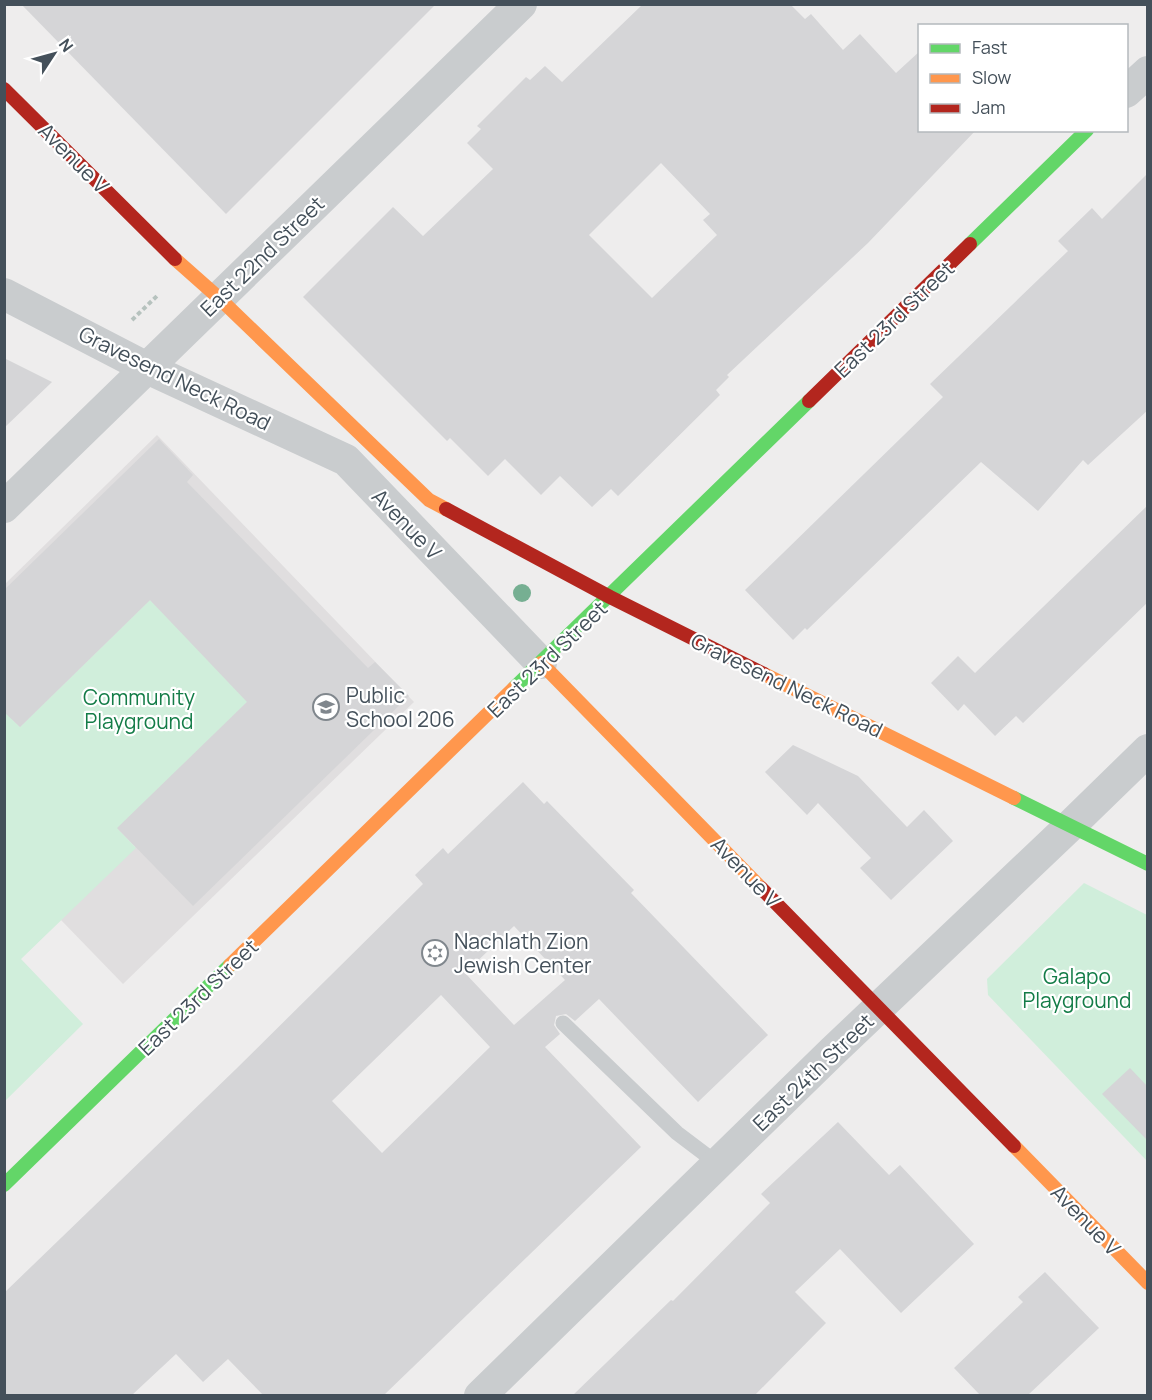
<svg xmlns="http://www.w3.org/2000/svg" width="1152" height="1400" font-family="Manrope,sans-serif">
  <style>
    .education { fill: #e0dedf }
    .green { fill: #d0eedb }
    .building { fill: #d5d5d7; fill-rule: evenodd }
    .lines { fill: none; stroke-linecap: round; stroke-linejoin: round }
    .path { stroke: #b6c2be; stroke-width: 4; stroke-dasharray: 4.5 3; stroke-linecap: butt }
    .lane { stroke: #c9ccce; stroke-width: 15 }
    .street { stroke: #c9ccce; stroke-width: 32 }
    .fast { stroke: #63d668; stroke-width: 14 }
    .slow { stroke: #ff974d; stroke-width: 14 }
    .jam { stroke: #b3261e; stroke-width: 14 }
    .tree { fill: #76af92 }
    .labels { text-anchor: middle; dominant-baseline: central; stroke-width: 4.5; stroke-linejoin: round; paint-order: stroke }
    .street-label { font-size: 21px; fill: #44505a; stroke: #fff }
    .poi-label { font-size: 21px; fill: #44505a; stroke: #fff; text-anchor: start }
    .park-label { font-size: 21px; fill: #137c47; stroke: #fff }
  </style>
  <rect width="100%" height="100%" fill="#eeeded"/>
  <polygon class="education" points="157,435 414,702 123,984 61,920 135,847 5,712 5,584"/>
  <g class="green">
    <polygon points="150,600 248,701 118,829 136,848 21,959 83,1024 5,1101 5,712 20,727"/>
    <polygon points="1084,883 1147,915 1147,1161 988,995 987,979"/>
  </g>
  <g class="building">
    <polygon points="21,4 436,4 226,214"/>
    <path d="M790,4L805,19L811,14L843,50L860,34L896,73L920,51V130H976L868,243L727,375L729,377L716,390L720,395L618,496L611,489L592,507L560,476L541,495L505,459L488,476L450,438L447,441L303,297L393,207L423,236L493,169L467,143L481,129L477,126L526,77L530,80L545,66L562,82L642,5ZM661,163L710,214L703,220L717,235L652,298L589,235Z"/>
    <polygon points="1148,173 1148,410 1088,465 1083,460 1038,511 981,462 807,630 805,628 793,640 745,590 943,397 930,384 1068,251 1058,241 1092,208 1102,219"/>
    <polygon points="4,358 52,382 4,428"/>
    <polygon points="159,439 193,475 187,482 368,668 375,662 409,696 193,906 117,828 247,702 150,600 20,727 4,712 4,590"/>
    <polygon points="1148,505 1148,602 1023,723 1016,716 995,736 964,704 958,711 931,683 958,656 975,673"/>
    <polygon points="793,745 858,776 907,827 924,810 953,841 891,900 860,868 871,858 818,803 807,815 765,772"/>
    <path d="M523,782L544,804L547,801L634,890L631,893L768,1035L698,1102L599,999L575,1021L566,1014L556,1016L554,1025L560,1034L545,1047L641,1147L384,1395H263L228,1359L203,1382L176,1354L132,1395H4V1293L236,1069L423,884L415,875L443,848L448,854ZM514,926L565,980L514,1025L465,973ZM441,995L490,1047L382,1153L332,1101Z"/>
    <polygon points="1130,1068 1148,1087 1148,1141 1102,1094"/>
    <polygon points="838,1122 889,1175 900,1165 974,1244 901,1313 840,1249 795,1292 826,1323 755,1395 573,1395 671,1300 673,1301 770,1203 761,1194"/>
    <polygon points="1045,1272 1099,1328 1028,1395 980,1395 954,1368 1023,1302 1018,1297"/>
  </g>
  <g class="lines">
    <polyline class="path" points="132,320 159,294"/>
    <polyline class="lane" points="563,1023 677,1133 718,1164"/>
    <g class="street">
      <polyline points="1126,92 1148,72"/>
      <polyline points="4,294 147,368 346,460 541,663"/>
      <polyline points="4,507 521,4"/>
      <polyline points="480,1396 832,1052 1071,825 1148,750"/>
    </g>
    <g class="fast">
      <polyline points="970,244 1087,130"/>
      <polyline points="514,688 809,401"/>
      <polyline points="1014,798 1148,864"/>
      <polyline points="4,1185 230,965"/>
    </g>
    <g class="slow">
      <polyline points="175,259 219,298 429,500 446,509"/>
      <polyline points="541,663 761,888"/>
      <polyline points="764,674 1014,798"/>
      <polyline points="230,965 514,688"/>
      <polyline points="1014,1146 1148,1283"/>
    </g>
    <g class="jam">
      <polyline points="4,89 175,259"/>
      <polyline points="809,401 970,244"/>
      <polyline points="446,509 610,597 764,674"/>
      <polyline points="761,888 1014,1146"/>
    </g>
  </g>
  <circle class="tree" cx="522" cy="593" r="9"/>
  <defs>
    <symbol id="school-ring" viewBox="-11 -11 22 22"><circle r="9.5" fill="#fff" stroke="#80878d" stroke-width="1.5"/><path d="M0-5L7-2L0 1L-7-2ZM-4 1L0 2.5L4 1V4Q0 6-4 4Z" fill="#80878d"/></symbol>
    <symbol id="synagogue-ring" viewBox="-11 -11 22 22"><circle r="9.5" fill="#fff" stroke="#80878d" stroke-width="1.5"/><path d="M0-6.5L5.6 3.2H-5.6ZM0 6.5L5.6-3.2H-5.6Z" fill="#80878d"/></symbol>
  </defs>
  <g fill-rule="evenodd">
    <use href="#school-ring" x="311" y="692" width="30" height="30"/>
    <use href="#synagogue-ring" x="420" y="938" width="30" height="30"/>
  </g>
  <g class="labels">
    <g class="street-label">
      <text transform="translate(74 158) rotate(45)">Avenue V</text>
      <text transform="translate(262 256) rotate(-44)">East 22nd Street</text>
      <text transform="translate(894 319) rotate(-44)">East 23rd Street</text>
      <text transform="translate(175 378) rotate(26)">Gravesend Neck Road</text>
      <text transform="translate(407 524) rotate(46)">Avenue V</text>
      <text transform="translate(547 659) rotate(-44)">East 23rd Street</text>
      <text transform="translate(787 685) rotate(26)">Gravesend Neck Road</text>
      <text transform="translate(746 872) rotate(46)">Avenue V</text>
      <text transform="translate(198 997) rotate(-44)">East 23rd Street</text>
      <text transform="translate(813 1072) rotate(-44)">East 24th Street</text>
      <text transform="translate(1086 1220) rotate(46)">Avenue V</text>
    </g>
    <g class="poi-label">
      <text x="346" y="695">Public<tspan x="346" dy="24">School 206</tspan></text>
      <text x="454" y="941">Nachlath Zion<tspan x="454" dy="24">Jewish Center</tspan></text>
    </g>
    <g class="park-label">
      <text x="139" y="697">Community<tspan x="139" dy="24">Playground</tspan></text>
      <text x="1077" y="976">Galapo<tspan x="1077" dy="24">Playground</tspan></text>
    </g>
  </g>
  <rect width="1152" height="1400" fill="none" stroke="#44505a" stroke-width="12"/>
  <rect x="918" y="24" width="210" height="108" fill="#ffffff" stroke="#b4b9bd" stroke-width="1.5"/>
  <rect x="930" y="44" width="30" height="9" fill="#63d668" stroke="#b4b9bd" stroke-width="1.5"/>
  <text x="972" y="54" font-size="18" fill="#44505a">Fast</text>
  <rect x="930" y="74" width="30" height="9" fill="#ff974d" stroke="#b4b9bd" stroke-width="1.5"/>
  <text x="972" y="84" font-size="18" fill="#44505a">Slow</text>
  <rect x="930" y="104" width="30" height="9" fill="#b3261e" stroke="#b4b9bd" stroke-width="1.5"/>
  <text x="972" y="114" font-size="18" fill="#44505a">Jam</text>
  <g transform="translate(54 54) rotate(54)" stroke="#ffffff" stroke-width="4.5" paint-order="stroke">
  <path d="M0-4.5L10 22L0 15L-10 22Z" fill="#44505a"/>
  <text y="-9" font-size="16" font-weight="bold" text-anchor="middle" fill="#44505a">N</text>
  </g>
</svg>
